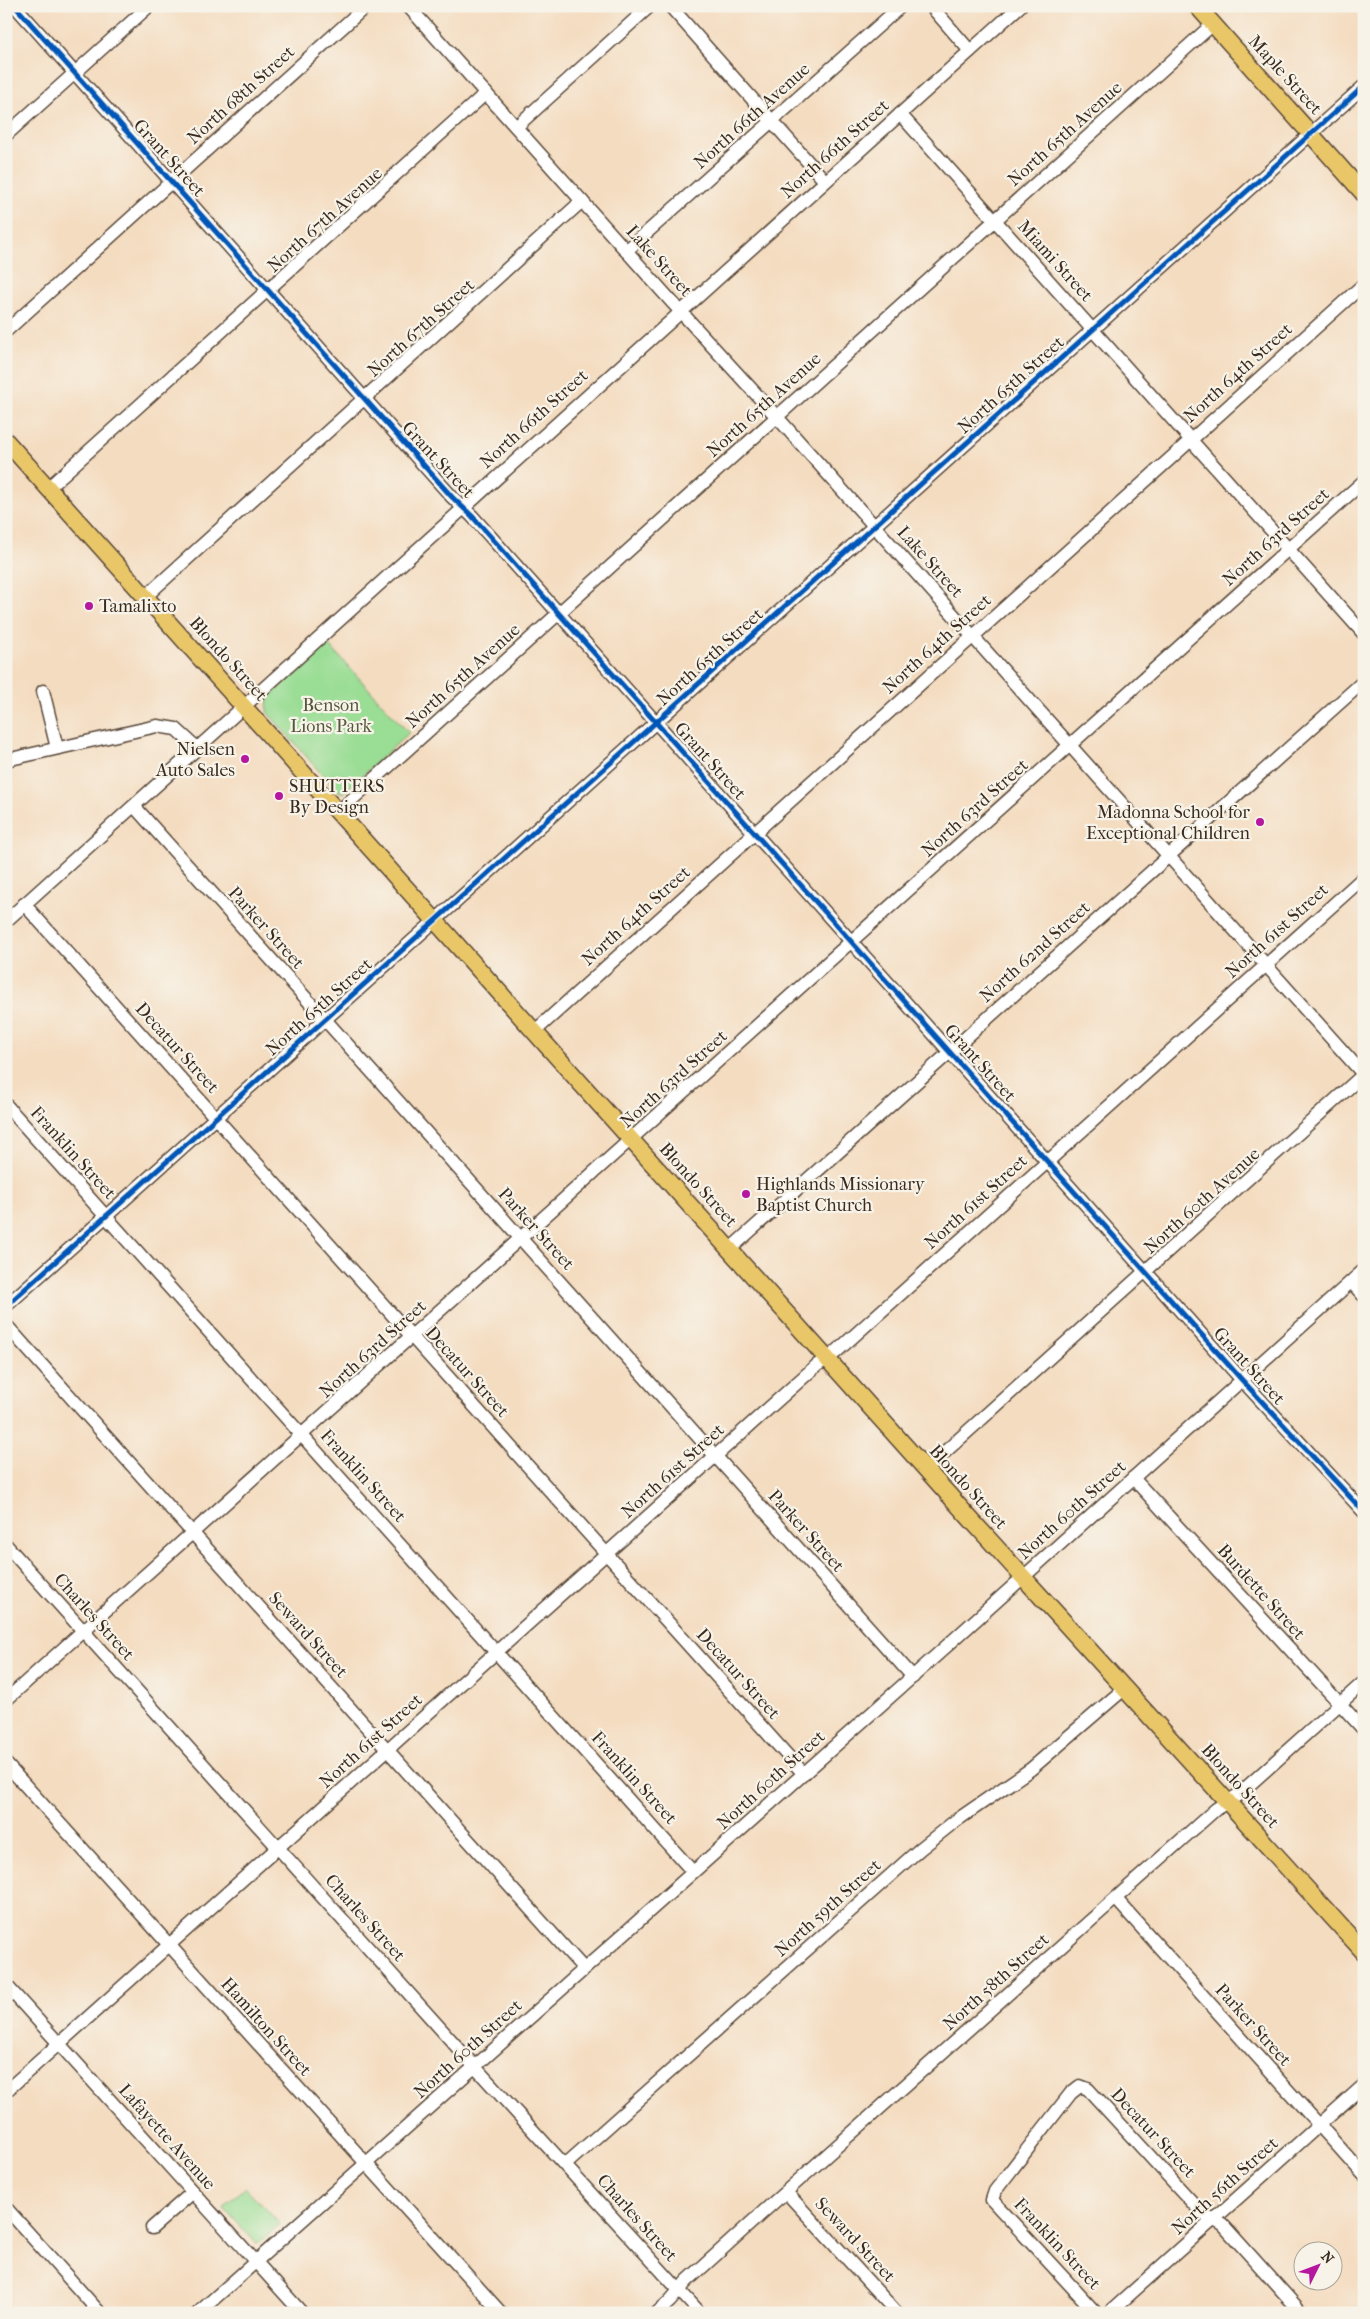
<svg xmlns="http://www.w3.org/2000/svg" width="1370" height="2319" font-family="'IM FELL French Canon',serif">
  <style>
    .green { fill: #9add94; stroke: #6a8459 }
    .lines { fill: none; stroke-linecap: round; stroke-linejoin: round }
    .minor-casing { stroke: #574536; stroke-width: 15 }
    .major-casing { stroke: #574536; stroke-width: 19 }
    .minor { stroke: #fff; stroke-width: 12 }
    .major { stroke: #e9c769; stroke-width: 16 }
    .cycleway-casing { stroke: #f7f3e8; stroke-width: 8 }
    .cycleway { stroke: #0057b8; stroke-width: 5 }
    .poi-dot { fill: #b5179e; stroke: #f7f3e8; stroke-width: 2 }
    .labels { text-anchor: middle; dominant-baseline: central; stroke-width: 4.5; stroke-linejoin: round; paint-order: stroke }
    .street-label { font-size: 18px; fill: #3b2a1e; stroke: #f7f3e8 }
    .poi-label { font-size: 18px; fill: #3b2a1e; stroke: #f7f3e8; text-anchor: start }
    .park-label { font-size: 18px; fill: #53573c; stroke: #f7f3e8 }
  </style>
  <rect width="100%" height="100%" fill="#f7f3e8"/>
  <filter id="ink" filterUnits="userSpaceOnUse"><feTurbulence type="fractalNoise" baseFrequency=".02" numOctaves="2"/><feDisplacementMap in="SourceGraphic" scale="10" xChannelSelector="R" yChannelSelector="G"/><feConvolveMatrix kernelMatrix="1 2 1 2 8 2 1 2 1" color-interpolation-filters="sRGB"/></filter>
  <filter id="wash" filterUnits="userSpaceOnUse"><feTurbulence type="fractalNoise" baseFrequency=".0096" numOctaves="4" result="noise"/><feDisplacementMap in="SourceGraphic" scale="20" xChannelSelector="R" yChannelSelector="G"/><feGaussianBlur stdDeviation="1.12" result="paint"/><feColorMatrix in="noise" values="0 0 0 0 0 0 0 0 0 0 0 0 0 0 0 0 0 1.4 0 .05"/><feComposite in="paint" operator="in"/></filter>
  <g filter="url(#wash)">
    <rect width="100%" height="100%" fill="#f4dcc0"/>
    <g class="green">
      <polygon points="327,643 409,733 343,793 335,789 267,712 268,698"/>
      <polygon points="245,2187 280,2224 257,2244 223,2207"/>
    </g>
  </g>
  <g filter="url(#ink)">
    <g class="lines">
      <defs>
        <g id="minor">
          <polyline points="15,6 452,497 472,516 1242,1380 1364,1512"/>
          <polyline points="408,6 671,301 777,417 1364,1075"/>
          <polyline points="670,6 825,181"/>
          <polyline points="931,6 970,51"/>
          <polyline points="900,114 1364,634"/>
          <polyline points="516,127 650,6"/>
          <polyline points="6,135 149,6"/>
          <polyline points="626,251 901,6"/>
          <polyline points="6,331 366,6"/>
          <polyline points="48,488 486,93"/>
          <polyline points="145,597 582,201"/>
          <polyline points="43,691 57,748"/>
          <polyline points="6,760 157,726 176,729 197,748"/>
          <polyline points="134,806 913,1677"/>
          <polyline points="338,812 1213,24"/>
          <polyline points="24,904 804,1774"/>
          <polyline points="6,921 1020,6"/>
          <polyline points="534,1032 1364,284"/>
          <polyline points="6,1105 693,1872"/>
          <polyline points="729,1250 1364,681"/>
          <polyline points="1351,1282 1364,1296"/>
          <polyline points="6,1306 1364,86"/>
          <polyline points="6,1325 584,1969"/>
          <polyline points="926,1469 1364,1074"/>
          <polyline points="1133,1478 1364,1730"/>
          <polyline points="6,1545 475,2067 700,2313"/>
          <polyline points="6,1700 1364,481"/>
          <polyline points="6,1764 501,2313"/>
          <polyline points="1116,1899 1364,2175"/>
          <polyline points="6,1985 302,2313"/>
          <polyline points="6,2091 816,1366 836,1352 1364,877"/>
          <polyline points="565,2165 920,1849 954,1822 1031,1769 1124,1689"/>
          <polyline points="786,2192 897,2313"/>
          <polyline points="6,2208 100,2313"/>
          <polyline points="152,2228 193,2192"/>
          <polyline points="198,2313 919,1671 1364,1270"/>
          <polyline points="657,2313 670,2301 687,2281 763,2212 1216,1809 1238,1795 1364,1682"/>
          <polyline points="1096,2313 992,2200 995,2191 1071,2093 1080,2086 1088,2089 1203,2214 1223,2225 1302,2313"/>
          <polyline points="1109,2313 1364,2085"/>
        </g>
        <g id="major">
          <polyline points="1197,6 1364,194"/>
          <polyline points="6,441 974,1523 1364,1952"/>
        </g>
      </defs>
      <use href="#minor" class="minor-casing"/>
      <use href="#major" class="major-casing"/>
      <use href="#minor" class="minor"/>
      <use href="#major" class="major"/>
      <defs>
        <g id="cycleway">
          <polyline points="15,6 452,497 472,516 1242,1380 1364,1512"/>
          <polyline points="6,1306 1364,86"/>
        </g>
      </defs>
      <use href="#cycleway" class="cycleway-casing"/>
      <use href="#cycleway" class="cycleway"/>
    </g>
  </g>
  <g class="poi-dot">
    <circle cx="89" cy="606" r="5"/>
    <circle cx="245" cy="759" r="5"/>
    <circle cx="279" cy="796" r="5"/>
    <circle cx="1260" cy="822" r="5"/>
    <circle cx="746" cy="1194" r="5"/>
  </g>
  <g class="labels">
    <g class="street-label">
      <text transform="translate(1285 75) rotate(48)">Maple Street</text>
      <text transform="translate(241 95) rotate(-42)">North 68th Street</text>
      <text transform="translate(752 116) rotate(-42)">North 66th Avenue</text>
      <text transform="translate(1065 134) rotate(-42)">North 65th Avenue</text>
      <text transform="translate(835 149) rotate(-42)">North 66th Street</text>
      <text transform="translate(169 158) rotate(48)">Grant Street</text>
      <text transform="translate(325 220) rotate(-42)">North 67th Avenue</text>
      <text transform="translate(659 261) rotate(48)">Lake Street</text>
      <text transform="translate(1055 261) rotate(48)">Miami Street</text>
      <text transform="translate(421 328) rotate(-42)">North 67th Street</text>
      <text transform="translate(1238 373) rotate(-42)">North 64th Street</text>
      <text transform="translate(1011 385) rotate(-42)">North 65th Street</text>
      <text transform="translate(764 405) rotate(-42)">North 65th Avenue</text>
      <text transform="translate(534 419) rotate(-42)">North 66th Street</text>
      <text transform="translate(438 460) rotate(47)">Grant Street</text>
      <text transform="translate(1276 537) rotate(-42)">North 63rd Street</text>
      <text transform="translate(930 562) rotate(48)">Lake Street</text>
      <text transform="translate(937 644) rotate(-42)">North 64th Street</text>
      <text transform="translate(710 657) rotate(-42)">North 65th Street</text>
      <text transform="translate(228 659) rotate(48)">Blondo Street</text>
      <text transform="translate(463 676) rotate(-42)">North 65th Avenue</text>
      <text transform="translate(710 761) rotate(48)">Grant Street</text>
      <text transform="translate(975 808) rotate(-42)">North 63rd Street</text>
      <text transform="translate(636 916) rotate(-42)">North 64th Street</text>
      <text transform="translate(266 928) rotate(48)">Parker Street</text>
      <text transform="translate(1277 931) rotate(-42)">North 61st Street</text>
      <text transform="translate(1035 952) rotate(-42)">North 62nd Street</text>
      <text transform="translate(319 1007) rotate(-42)">North 65th Street</text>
      <text transform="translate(177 1048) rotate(48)">Decatur Street</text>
      <text transform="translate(980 1063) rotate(48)">Grant Street</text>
      <text transform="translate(674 1079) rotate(-42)">North 63rd Street</text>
      <text transform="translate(73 1153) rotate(48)">Franklin Street</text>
      <text transform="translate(698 1185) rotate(48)">Blondo Street</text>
      <text transform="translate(1202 1201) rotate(-42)">North 60th Avenue</text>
      <text transform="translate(976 1202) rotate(-42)">North 61st Street</text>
      <text transform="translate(536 1229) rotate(48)">Parker Street</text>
      <text transform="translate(373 1349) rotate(-42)">North 63rd Street</text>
      <text transform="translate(1249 1366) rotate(48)">Grant Street</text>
      <text transform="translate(467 1372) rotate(48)">Decatur Street</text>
      <text transform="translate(673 1471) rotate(-42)">North 61st Street</text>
      <text transform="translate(363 1476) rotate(48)">Franklin Street</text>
      <text transform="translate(968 1487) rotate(48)">Blondo Street</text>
      <text transform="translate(1072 1510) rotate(-42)">North 60th Street</text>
      <text transform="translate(806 1531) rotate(48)">Parker Street</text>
      <text transform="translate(1261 1592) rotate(48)">Burdette Street</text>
      <text transform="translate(94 1617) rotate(48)">Charles Street</text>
      <text transform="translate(308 1635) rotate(48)">Seward Street</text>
      <text transform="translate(738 1674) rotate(48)">Decatur Street</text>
      <text transform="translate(371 1741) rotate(-42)">North 61st Street</text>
      <text transform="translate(634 1778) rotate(48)">Franklin Street</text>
      <text transform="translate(771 1780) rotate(-42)">North 60th Street</text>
      <text transform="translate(1240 1786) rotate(48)">Blondo Street</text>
      <text transform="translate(828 1908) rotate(-42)">North 59th Street</text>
      <text transform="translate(365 1918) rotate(48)">Charles Street</text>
      <text transform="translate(996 1982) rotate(-42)">North 58th Street</text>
      <text transform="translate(1253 2025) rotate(48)">Parker Street</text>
      <text transform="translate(266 2027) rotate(48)">Hamilton Street</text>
      <text transform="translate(468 2049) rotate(-42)">North 60th Street</text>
      <text transform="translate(1153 2133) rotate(47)">Decatur Street</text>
      <text transform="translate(167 2137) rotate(48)">Lafayette Avenue</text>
      <text transform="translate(1225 2186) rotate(-42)">North 56th Street</text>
      <text transform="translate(637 2218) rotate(48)">Charles Street</text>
      <text transform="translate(855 2240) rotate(47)">Seward Street</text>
      <text transform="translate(1057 2244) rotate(47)">Franklin Street</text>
    </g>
    <g class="poi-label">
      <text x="99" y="606">Tamalixto</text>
      <text x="235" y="749" text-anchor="end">Nielsen<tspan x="235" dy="21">Auto Sales</tspan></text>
      <text x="289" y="786">SHUTTERS<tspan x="289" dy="21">By Design</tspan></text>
      <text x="1250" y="812" text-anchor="end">Madonna School for<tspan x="1250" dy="21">Exceptional Children</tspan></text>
      <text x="756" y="1184">Highlands Missionary<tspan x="756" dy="21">Baptist Church</tspan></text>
    </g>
    <g class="park-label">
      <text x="331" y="705">Benson<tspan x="331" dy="21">Lions Park</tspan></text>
    </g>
  </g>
  <rect width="1370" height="2319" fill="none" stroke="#f7f3e8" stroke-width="25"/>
  <g transform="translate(1318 2266) rotate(48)"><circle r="24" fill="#f7f3e8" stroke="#aca397"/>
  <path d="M0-4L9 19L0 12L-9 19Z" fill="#b5179e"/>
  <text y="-8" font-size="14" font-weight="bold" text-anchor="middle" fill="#3b2a1e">N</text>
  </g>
</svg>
